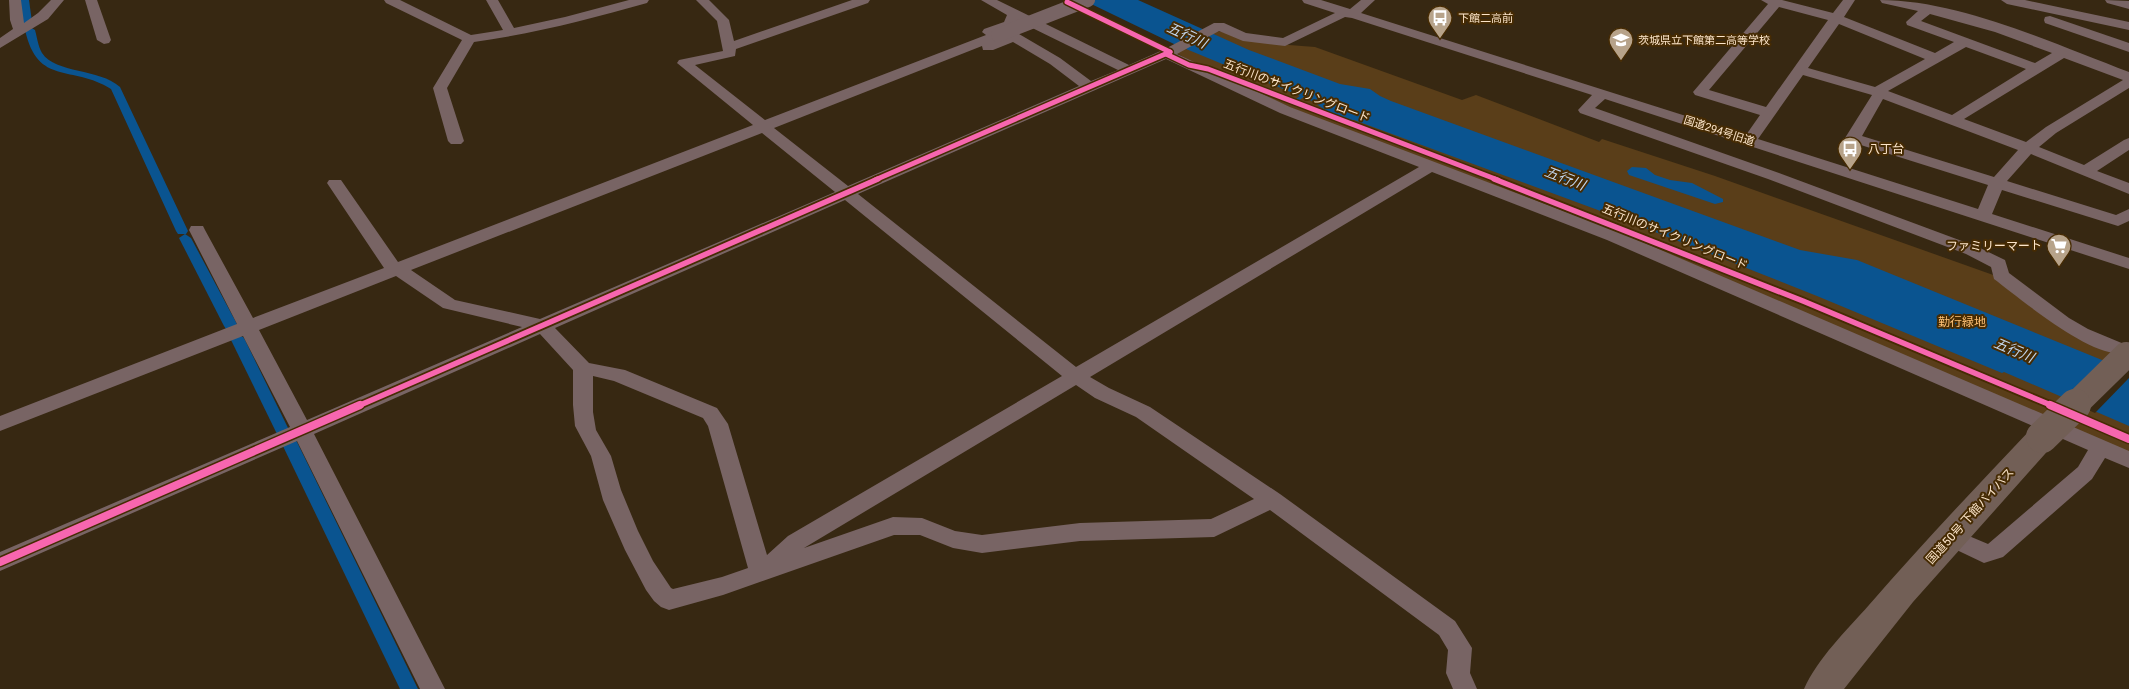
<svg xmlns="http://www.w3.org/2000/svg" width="2129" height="689" font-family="Roboto,'Noto Sans JP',sans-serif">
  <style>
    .green { fill: #5a3e19 }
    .water { fill: #0a5490 }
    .pier { fill: #372812 }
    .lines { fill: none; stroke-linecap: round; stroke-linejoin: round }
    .canal { fill: #0a5490; fill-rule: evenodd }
    .minor { fill: #786464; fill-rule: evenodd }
    .highway { fill: #725f56; fill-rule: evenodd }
    .minor-bridge { stroke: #786464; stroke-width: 14 }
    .highway-bridge-far1 { stroke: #725f56; stroke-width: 26 }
    .highway-bridge { stroke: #725f56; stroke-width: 32 }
    .cycleway-far2-casing { stroke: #462b03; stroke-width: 8 }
    .cycleway-far1-casing { stroke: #462b03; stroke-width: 9 }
    .cycleway-casing { stroke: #462b03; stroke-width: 11 }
    .cycleway-far2 { stroke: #f766af; stroke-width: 5 }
    .cycleway-far1 { stroke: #f766af; stroke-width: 5.5 }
    .cycleway { stroke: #f766af; stroke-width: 8 }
    .labels { text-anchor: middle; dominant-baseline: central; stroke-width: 4; stroke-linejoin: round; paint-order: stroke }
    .far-poi-label { font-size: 11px; fill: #fce5ca; stroke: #462b03; text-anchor: start }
    .far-street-label { font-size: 11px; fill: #fce5ca; stroke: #462b03 }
    .street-label { font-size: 12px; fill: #fce5ca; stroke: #462b03 }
    .poi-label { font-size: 12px; fill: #fce5ca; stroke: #462b03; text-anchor: start }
    .park-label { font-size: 12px; fill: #fdc075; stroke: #462b03 }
    .water-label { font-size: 14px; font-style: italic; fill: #c2d6ed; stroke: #462b03 }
  </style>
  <rect width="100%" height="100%" fill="#372812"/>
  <polygon class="green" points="1217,31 1289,45 1315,47 1462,100 1476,95 1599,142 1602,139 1715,176 1996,276 2129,355 2129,455 1305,114 1195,64 1175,52"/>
  <g class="water">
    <path d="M1083,0H1138L1249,50L1340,84L1370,89L1380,96L1391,101L1800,250L1857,260L2129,371V426L2004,372L2002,373L1817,296L1625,220L1354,120C1332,121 1323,105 1304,97L1299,100L1296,99L1300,96L1174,44Z"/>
    <polygon points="1632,167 1646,168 1655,175 1670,180 1692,183 1723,199 1723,202 1715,204 1629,175 1627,171"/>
  </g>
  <polygon class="pier" points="2129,369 2129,378 2095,413 2066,400"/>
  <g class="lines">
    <g class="canal">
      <polygon points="19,0 29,0 32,22 30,24 27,25 22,22"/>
      <path d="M30,27L35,30C37,37 38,46 42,53C56,74 99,68 120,87L188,231L186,234H178L176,231L111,89C72,64 38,87 25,30Z"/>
      <polygon points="185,234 191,238 238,326 236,329 226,329 224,326 179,238"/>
      <polygon points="238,335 243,337 245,340 290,432 288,436 283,437 278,436 276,432 231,340 233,337"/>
      <polygon points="289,437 294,438 297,442 418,689 400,689 281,442 284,438"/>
    </g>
    <g class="minor">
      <polygon points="9,0 21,0 24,23 38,13 51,0 64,0 48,19 0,48 0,38 13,29 10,20"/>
      <polygon points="85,0 97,0 111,40 109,43 104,44 97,40"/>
      <path d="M384,0H400L471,35L503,30L486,0H498L514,28L565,17L629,0H649L647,3C590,19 533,34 474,42L447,88L464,141L461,144H451L448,141L433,88L462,40L386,3Z"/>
      <path d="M696,0H709L729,20L734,41L852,0H870L868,3L736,49L735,56L695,65L765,120L986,35L982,32L984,29L1004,22L1007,15L981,0H997L1129,65L1165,49L1214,23H1224L1246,33L1283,38L1335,13L1304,3L1302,0H1321L1350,9L1361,0H1375L1361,13L1746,135L1760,115L1695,95L1693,92L1768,4L1761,0H1782L1833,13L1843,0H1855L1844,17L1935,53L1954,42L1907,25L1906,22L1918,11L1882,3L1880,0C1960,0 2054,44 2129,72V88L2056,133L2039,147L2084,165L2124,140L2129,138V150L2097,171L2129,183V194L2031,154L2007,181L2116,215L2129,209V221L2118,226L2002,190L1992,214L2129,258V269L1605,99L1595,108L1779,173L1978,247L2005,260L2009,273L2069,318L2088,329L2124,344L2126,348L2124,352C2094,361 2018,297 1994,279L1991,267L1966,254L1768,179L1580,113L1578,110L1592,95L1352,18L1345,17L1285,46L1243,41L1219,31L1177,54L1290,107L1619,232L2129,451V468L2105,458L2092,479L2003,557L1984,563L1942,543L1939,537L1942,531L1950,528L1988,544L2078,467L2088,450L1607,240L1432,172L1090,377L1109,388L1150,407L1280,494L1455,621L1472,648L1470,673L1477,689H1453L1446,673L1448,650L1439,635L1270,510L1214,537L1080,541L982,553L953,548L920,535H894L723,595L669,610L661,607L654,601L646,590L625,550L603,500L591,456L575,426L573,405V370L540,334L314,434L445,689H420L297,441L0,571V552L290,427L243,336L0,431V416L237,324L189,230L191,226H203L205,230L253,318L384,268L327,183L329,180H341L398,262L753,125L677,63L679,60L723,51L717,21ZM1779,7L1828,20L1766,107L1709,90ZM1930,14L1995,32L2052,53L2035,63L1921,21ZM1018,21L1118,70L1091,81L1060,58L1019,34L1014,33L1004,36L1001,32L1015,27ZM1839,24L1925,59L1875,87L1808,68ZM1013,42L1050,64L1079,86L848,186L774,128L982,46L983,50H993ZM1966,47L2026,69L1952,115L1888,91ZM2064,58L2123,80L2046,127L2026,142L1964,119ZM1166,59L1280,113L1419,167L1076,367L858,194ZM1803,75L1872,95L1845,138L1848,141L1988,185L1978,209L1758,139ZM1883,99L2018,150L1994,177L1862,136ZM762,133L835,192L540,319L455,300L411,270ZM845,200L1062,376L788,536L767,555L728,424L717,408L625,370L589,363L555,328ZM396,276L443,308L522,327L307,420L259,330ZM593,376L614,381L703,418L708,426L748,568L722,577L673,589L671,588L653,561L638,531L621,490L611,456L596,430L593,412ZM1076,385L1095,398L1136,417L1254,499L1211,519L1080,523L982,535L955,531L922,518L893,517L804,548Z"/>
      <polygon points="2001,0 2025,0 2129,22 2129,30 2007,4"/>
      <polygon points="2105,0 2129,1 2129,9 2107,3"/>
      <polygon points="2050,16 2129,43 2129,52 2045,23 2044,20 2045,17"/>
    </g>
    <path class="highway" d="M2042,426L2053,429L2057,437L2053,445L1913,602L1844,689H1804C1818,658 1846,631 1869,605C1921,545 1976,487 2031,429Z"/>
    <polyline class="minor-bridge" points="998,35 1088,0"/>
    <polyline class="highway-bridge-far1" points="2074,406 2126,355"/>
    <polyline class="highway-bridge" points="2042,437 2075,405"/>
    <defs>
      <g id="cycleway-far2">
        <polyline points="1067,2 1170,52"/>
        <polyline points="1166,54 1189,65 1208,69 1498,180"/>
        <polyline points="875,180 1170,52"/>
      </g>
      <g id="cycleway-far1">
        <polyline points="1494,179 1803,301 2053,406"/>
        <polyline points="358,406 878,179"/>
      </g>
      <g id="cycleway">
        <polyline points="2050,405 2129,439"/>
        <polyline points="0,562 360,405"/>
      </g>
    </defs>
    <use href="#cycleway-far2" class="cycleway-far2-casing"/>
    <use href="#cycleway-far1" class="cycleway-far1-casing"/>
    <use href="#cycleway" class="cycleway-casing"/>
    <use href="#cycleway-far2" class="cycleway-far2"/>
    <use href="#cycleway-far1" class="cycleway-far1"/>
    <use href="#cycleway" class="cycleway"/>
  </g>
  <defs>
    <symbol id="bus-pin" viewBox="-11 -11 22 30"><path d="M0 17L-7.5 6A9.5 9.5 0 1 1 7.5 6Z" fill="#b7a38a" stroke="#462b03"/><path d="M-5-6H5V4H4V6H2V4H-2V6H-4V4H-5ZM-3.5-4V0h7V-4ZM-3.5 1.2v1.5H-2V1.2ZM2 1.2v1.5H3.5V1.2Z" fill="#fff"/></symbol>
    <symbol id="school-pin" viewBox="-11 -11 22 30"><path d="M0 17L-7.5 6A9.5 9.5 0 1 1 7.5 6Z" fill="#b7a38a" stroke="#462b03"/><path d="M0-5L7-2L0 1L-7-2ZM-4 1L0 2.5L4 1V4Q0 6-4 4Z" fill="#fff"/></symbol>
    <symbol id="supermarket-pin" viewBox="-11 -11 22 30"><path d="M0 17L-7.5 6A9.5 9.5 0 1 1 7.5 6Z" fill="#b7a38a" stroke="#462b03"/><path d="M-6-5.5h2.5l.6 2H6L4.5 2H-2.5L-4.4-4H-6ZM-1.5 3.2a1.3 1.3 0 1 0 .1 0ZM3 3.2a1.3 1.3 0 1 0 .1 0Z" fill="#fff"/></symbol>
  </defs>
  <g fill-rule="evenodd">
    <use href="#bus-pin" x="1426" y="4" width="28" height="38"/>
    <use href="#school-pin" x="1607" y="26" width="28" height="38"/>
    <use href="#bus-pin" x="1836" y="135" width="28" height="38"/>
    <use href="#supermarket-pin" x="2045" y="232" width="28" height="38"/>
  </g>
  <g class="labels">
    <g class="far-poi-label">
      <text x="1458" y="18">下館二高前</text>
      <text x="1638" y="40">茨城県立下館第二高等学校</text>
    </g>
    <g class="far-street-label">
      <text transform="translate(1719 131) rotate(18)">国道294号旧道</text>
    </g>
    <g class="street-label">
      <text transform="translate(1297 91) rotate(21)">五行川のサイクリングロード</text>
      <text transform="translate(1675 237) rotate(22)">五行川のサイクリングロード</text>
      <text transform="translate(1970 516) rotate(-48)">国道50号 下館バイパス</text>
    </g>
    <g class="poi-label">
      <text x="1868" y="149">八丁台</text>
      <text x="2042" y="246" text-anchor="end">ファミリーマート</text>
    </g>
    <g class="park-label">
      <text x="1962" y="322">勤行緑地</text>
    </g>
    <g class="water-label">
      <text transform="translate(1187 35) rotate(25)">五行川</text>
      <text transform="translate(1565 178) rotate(21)">五行川</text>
      <text transform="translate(2014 350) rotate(23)">五行川</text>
    </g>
  </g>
</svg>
